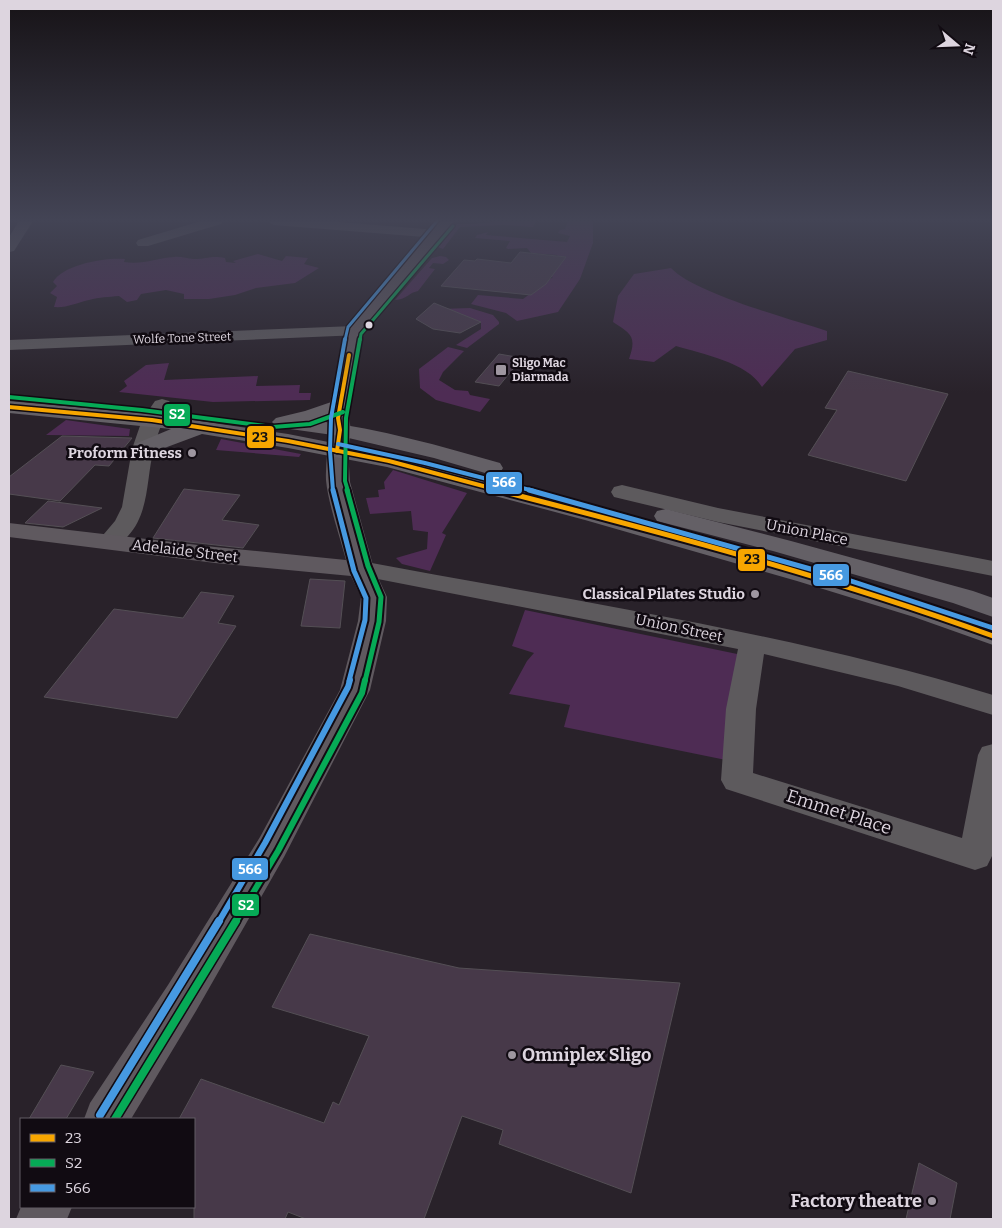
<svg xmlns="http://www.w3.org/2000/svg" width="1002" height="1228" font-family="Bitter,serif">
  <style>
    .green { fill: #4e2c54 }
    .building { fill: #473949; stroke: #544f55 }
    .lines { fill: none; stroke-linecap: round; stroke-linejoin: round }
    .minor { fill: #5d5a5d; fill-rule: evenodd }
    .major { fill: #5f595f; fill-rule: evenodd }
    .highway { fill: #646066; fill-rule: evenodd }
    .bus-1-far1-casing { stroke: #110b12; stroke-width: 7 }
    .bus-1-casing { stroke: #110b12; stroke-width: 9 }
    .bus-2-far4-casing { stroke: #110b12; stroke-width: 5.5 }
    .bus-2-far3-casing { stroke: #110b12; stroke-width: 7 }
    .bus-2-far2-casing { stroke: #110b12; stroke-width: 9 }
    .bus-2-far1-casing { stroke: #110b12; stroke-width: 10 }
    .bus-2-casing { stroke: #110b12; stroke-width: 11 }
    .bus-3-far4-casing { stroke: #110b12; stroke-width: 5.5 }
    .bus-3-far3-casing { stroke: #110b12; stroke-width: 7 }
    .bus-3-far2-casing { stroke: #110b12; stroke-width: 9 }
    .bus-3-far1-casing { stroke: #110b12; stroke-width: 10 }
    .bus-3-casing { stroke: #110b12; stroke-width: 11 }
    .bus-1-far1 { stroke: #f7a600; stroke-width: 4 }
    .bus-1 { stroke: #f7a600; stroke-width: 5 }
    .bus-2-far4 { stroke: #06aa56; stroke-width: 3 }
    .bus-2-far3 { stroke: #06aa56; stroke-width: 4 }
    .bus-2-far2 { stroke: #06aa56; stroke-width: 5 }
    .bus-2-far1 { stroke: #06aa56; stroke-width: 6 }
    .bus-2 { stroke: #06aa56; stroke-width: 8 }
    .bus-3-far4 { stroke: #4699e1; stroke-width: 3 }
    .bus-3-far3 { stroke: #4699e1; stroke-width: 4 }
    .bus-3-far2 { stroke: #4699e1; stroke-width: 5 }
    .bus-3-far1 { stroke: #4699e1; stroke-width: 6 }
    .bus-3 { stroke: #4699e1; stroke-width: 8 }
    .bus-dot { fill: #ddd5df; stroke: #110b12; stroke-width: 2 }
    .poi-dot { fill: #9e96a0; stroke: #110b12; stroke-width: 2 }
    .labels { text-anchor: middle; dominant-baseline: central; stroke-width: 5; stroke-linejoin: round; paint-order: stroke }
    .far-street-label { font-size: 12px; fill: #ddd5df; stroke: #110b12 }
    .far-poi-label { font-size: 12px; font-weight: bold; fill: #ddd5df; stroke: #110b12; text-anchor: start }
    .poi-label { font-size: 15px; font-weight: bold; fill: #ddd5df; stroke: #110b12; text-anchor: end }
    .street-label { font-size: 15px; fill: #ddd5df; stroke: #110b12 }
    .near-street-label { font-size: 18px; fill: #ddd5df; stroke: #110b12 }
    .near-poi-label { font-size: 18px; font-weight: bold; fill: #ddd5df; stroke: #110b12; text-anchor: start }
    .line-badge { stroke: #110b12; stroke-width: 2 }
    .badge-label { font-size: 14px; text-anchor: middle; font-weight: bold; fill: #fff }
    .pale-badge-label { font-size: 14px; text-anchor: middle; font-weight: bold; fill: #111 }
  </style>
  <rect width="100%" height="100%" fill="#29222a"/>
  <g class="green">
    <polygon points="498,221 536,221 533,227 503,225 460,227 443,249 438,247 457,224 475,224"/>
    <polygon points="568,221 593,221 593,243 580,279 558,312 517,321 506,313 471,304 478,295 523,299 553,277 548,276 560,261 557,255 531,253 527,248 508,249 506,248 510,241 475,238 477,235 488,232 486,235 567,242 570,236 558,233 560,230 565,229"/>
    <path d="M258,254L282,261L286,256L308,258L304,264L319,268L295,283L256,288L235,295L209,299H184V294L166,290L141,294L137,300L127,302L119,296C108,297 100,297 89,300C76,303 67,308 54,307L57,297L50,293L57,286L53,282C63,264 107,257 125,259L124,262C143,265 156,258 174,257C181,256 187,259 194,259C206,259 212,255 225,258L226,262L236,263L233,261Z"/>
    <path d="M440,256L446,257L449,260L443,264L433,263L429,268L435,269L418,291C408,293 408,299 395,300L432,258Z"/>
    <path d="M671,268C694,293 790,319 827,331V340L795,349L762,387C747,362 702,354 676,346L654,362L629,359C637,336 631,334 613,322L618,296L634,274Z"/>
    <polygon points="470,308 493,315 499,322 499,324 467,348 456,345 481,329 481,322 439,309"/>
    <polygon points="448,347 464,351 443,372 439,380 455,390 468,391 470,395 490,399 480,412 436,400 420,388 419,369"/>
    <polygon points="169,363 164,380 258,376 256,386 300,385 299,393 311,393 310,400 213,402 119,392 127,386 124,381 146,365"/>
    <polygon points="66,420 130,429 129,436 46,435"/>
    <polygon points="221,439 301,454 299,457 216,450"/>
    <polygon points="393,470 467,493 442,533 446,535 430,571 402,564 396,558 427,549 428,532 413,530 411,511 370,514 366,498 379,497 378,490 385,489 384,482"/>
    <polygon points="525,610 742,655 726,760 564,727 570,705 509,694 527,661 534,653 512,646"/>
  </g>
  <g class="building">
    <polygon points="520,252 566,257 546,284 531,295 441,286 464,260 475,261 477,259 511,263"/>
    <polygon points="434,303 481,322 460,333 433,329 416,319"/>
    <polygon points="499,354 522,358 499,386 475,382"/>
    <polygon points="848,371 948,394 906,481 808,455 837,410 825,408"/>
    <polygon points="62,436 132,438 109,466 95,465 60,501 9,494 9,477"/>
    <polygon points="184,489 240,495 222,520 259,525 243,548 153,538"/>
    <polygon points="48,501 102,508 63,527 25,523"/>
    <polygon points="310,579 345,581 340,628 301,626"/>
    <polygon points="201,592 234,596 218,623 236,626 177,718 44,697 114,609 183,618"/>
    <polygon points="310,934 459,968 680,983 631,1193 499,1144 503,1130 462,1116 424,1219 306,1219 288,1212 285,1219 194,1219 194,1119 179,1119 201,1079 324,1123 333,1102 339,1105 369,1036 272,1007"/>
    <polygon points="61,1065 94,1072 66,1119 29,1119"/>
    <polygon points="919,1163 957,1183 950,1219 906,1219"/>
  </g>
  <g class="lines">
    <g class="minor">
      <polygon points="19,221 33,221 14,251 9,252 9,237"/>
      <polygon points="201,221 223,221 221,224 148,246 138,246 136,243 138,240"/>
      <polygon points="267,221 327,221 437,230 442,231 444,234 442,237 437,238 274,225"/>
      <polygon points="354,326 360,327 363,331 360,335 9,350 9,340"/>
      <path d="M162,399L169,401L172,405C163,419 158,432 154,448C146,478 150,512 128,536C119,545 115,549 102,546L98,541L115,521L122,507L132,449L142,420L155,401Z"/>
      <polygon points="622,485 718,508 993,561 993,576 718,522 614,497 611,492 614,487"/>
      <path d="M361,561C573,601 787,632 993,695V715L898,686L764,654L756,709L753,773L962,838L978,755L982,747L993,744L992,856L987,866L975,870L726,789L721,780L726,709L738,649L352,574L349,569L352,564Z"/>
    </g>
    <g class="major">
      <path d="M439,221H454L363,332L349,418L351,430L348,451L350,482L374,569L387,597L386,621L370,690L284,857L196,1011L131,1119H84L90,1103L168,985L260,837L340,690L358,621L361,597L351,576L215,563L9,537V523L215,547L346,560C340,537 328,503 326,480C325,459 331,438 327,418L345,331Z"/>
      <polygon points="21,1207 72,1207 67,1219 16,1219"/>
    </g>
    <g class="highway">
      <path d="M340,399L347,401L350,405L347,409L319,421C380,429 441,446 500,463L503,468L500,473L492,475L434,458L340,436L283,428L276,426L272,422L276,418L305,411Z"/>
      <polygon points="9,401 152,414 288,434 389,454 603,510 815,569 934,605 993,626 993,645 914,617 797,581 585,520 387,467 288,448 202,434 143,456 135,454 132,449 135,444 171,429 9,413"/>
      <polygon points="666,509 791,541 973,591 993,598 993,617 953,603 773,551 657,521 654,516 657,511"/>
    </g>
    <defs>
      <g id="bus-1-far1">
        <polyline points="9,407 152,420 288,441 389,461 502,491"/>
        <polyline points="337,451 340,430 338,418 349,355"/>
      </g>
      <path id="bus-1" d="M497,490C664,533 831,577 993,636"/>
      <polyline id="bus-2-far4" points="360,340 361,334 453,226"/>
      <g id="bus-2-far3">
        <polyline points="9,397 142,410 273,427 310,424 343,412"/>
        <polyline points="348,491 345,481 346,418 360,339"/>
      </g>
      <polyline id="bus-2-far2" points="347,490 368,566 381,597 379,622 365,681"/>
      <polyline id="bus-2-far1" points="235,923 278,851 362,693 365,680"/>
      <polyline id="bus-2" points="115,1119 236,921"/>
      <polyline id="bus-3-far4" points="345,340 348,327 437,221"/>
      <g id="bus-3-far3">
        <polyline points="338,444 425,463 534,491"/>
        <polyline points="333,491 330,451 331,418 345,339"/>
      </g>
      <g id="bus-3-far2">
        <polyline points="333,490 354,571 366,598 365,620 349,681"/>
        <polyline points="529,490 839,577 993,628"/>
      </g>
      <polyline id="bus-3-far1" points="218,923 265,843 348,687 350,680"/>
      <polyline id="bus-3" points="100,1115 219,921"/>
    </defs>
    <use href="#bus-1-far1" class="bus-1-far1-casing"/>
    <use href="#bus-1" class="bus-1-casing"/>
    <use href="#bus-2-far4" class="bus-2-far4-casing"/>
    <use href="#bus-2-far3" class="bus-2-far3-casing"/>
    <use href="#bus-2-far2" class="bus-2-far2-casing"/>
    <use href="#bus-2-far1" class="bus-2-far1-casing"/>
    <use href="#bus-2" class="bus-2-casing"/>
    <use href="#bus-3-far4" class="bus-3-far4-casing"/>
    <use href="#bus-3-far3" class="bus-3-far3-casing"/>
    <use href="#bus-3-far2" class="bus-3-far2-casing"/>
    <use href="#bus-3-far1" class="bus-3-far1-casing"/>
    <use href="#bus-3" class="bus-3-casing"/>
    <use href="#bus-1-far1" class="bus-1-far1"/>
    <use href="#bus-1" class="bus-1"/>
    <use href="#bus-2-far4" class="bus-2-far4"/>
    <use href="#bus-2-far3" class="bus-2-far3"/>
    <use href="#bus-2-far2" class="bus-2-far2"/>
    <use href="#bus-2-far1" class="bus-2-far1"/>
    <use href="#bus-2" class="bus-2"/>
    <use href="#bus-3-far4" class="bus-3-far4"/>
    <use href="#bus-3-far3" class="bus-3-far3"/>
    <use href="#bus-3-far2" class="bus-3-far2"/>
    <use href="#bus-3-far1" class="bus-3-far1"/>
    <use href="#bus-3" class="bus-3"/>
  </g>
  <linearGradient id="sky" x2="0" y2="1"><stop stop-color="#171317"/><stop offset="0.56" stop-color="#434455"/><stop offset="1" stop-color="#434455" stop-opacity="0"/></linearGradient>
  <rect width="1002" height="393" fill="url(#sky)"/>
  <circle class="bus-dot" cx="369" cy="325" r="4.5"/>
  <g class="poi-dot">
    <rect x="495" y="364" width="12" height="12" rx="2.5"/>
    <circle cx="192" cy="453" r="5"/>
    <circle cx="755" cy="594" r="5"/>
    <circle cx="512" cy="1055" r="5"/>
    <circle cx="932" cy="1201" r="5"/>
  </g>
  <g class="labels">
    <g class="far-street-label">
      <text transform="translate(182 338) rotate(-2)">Wolfe Tone Street</text>
    </g>
    <g class="far-poi-label">
      <text x="512" y="363">Sligo Mac<tspan x="512" dy="14">Diarmada</tspan></text>
    </g>
    <g class="poi-label">
      <text x="182" y="453">Proform Fitness</text>
      <text x="745" y="594">Classical Pilates Studio</text>
    </g>
    <g class="street-label">
      <text transform="translate(807 532) rotate(11)">Union Place</text>
      <text transform="translate(185 551) rotate(7)">Adelaide Street</text>
      <text transform="translate(679 628) rotate(12)">Union Street</text>
    </g>
    <g class="near-street-label">
      <text transform="translate(839 812) rotate(18)">Emmet Place</text>
    </g>
    <g class="near-poi-label">
      <text x="522" y="1055">Omniplex Sligo</text>
      <text x="922" y="1201" text-anchor="end">Factory theatre</text>
    </g>
  </g>
  <g class="line-badge">
    <rect x="163" y="403" width="28" height="24" rx="5" fill="#06aa56"/>
    <rect x="246" y="425" width="29" height="24" rx="5" fill="#f7a600"/>
    <rect x="485" y="471" width="38" height="24" rx="5" fill="#4699e1"/>
    <rect x="737" y="548" width="29" height="24" rx="5" fill="#f7a600"/>
    <rect x="812" y="563" width="38" height="24" rx="5" fill="#4699e1"/>
    <rect x="231" y="857" width="38" height="24" rx="5" fill="#4699e1"/>
    <rect x="231" y="893" width="29" height="24" rx="5" fill="#06aa56"/>
  </g>
  <g class="badge-label">
    <text x="177" y="419">S2</text>
    <text x="504" y="487">566</text>
    <text x="831" y="580">566</text>
    <text x="250" y="874">566</text>
    <text x="246" y="910">S2</text>
  </g>
  <g class="pale-badge-label">
    <text x="260" y="442">23</text>
    <text x="752" y="564">23</text>
  </g>
  <rect width="1002" height="1228" fill="none" stroke="#ddd5df" stroke-width="20"/>
  <rect x="20" y="1118" width="175" height="90" fill="#110b12" stroke="#635c64"/>
  <rect x="30" y="1134" width="25" height="8" fill="#f7a600" stroke="#635c64"/>
  <text x="65" y="1143" font-size="15" fill="#ddd5df">23</text>
  <rect x="30" y="1159" width="25" height="8" fill="#06aa56" stroke="#635c64"/>
  <text x="65" y="1168" font-size="15" fill="#ddd5df">S2</text>
  <rect x="30" y="1184" width="25" height="8" fill="#4699e1" stroke="#635c64"/>
  <text x="65" y="1193" font-size="15" fill="#ddd5df">566</text>
  <g transform="translate(957 45) rotate(109)" stroke="#110b12" stroke-width="4" paint-order="stroke">
  <path d="M0-4L9 19L0 12L-9 19Z" fill="#ddd5df"/>
  <text y="-8" font-size="14" font-weight="bold" text-anchor="middle" fill="#ddd5df">N</text>
  </g>
</svg>
